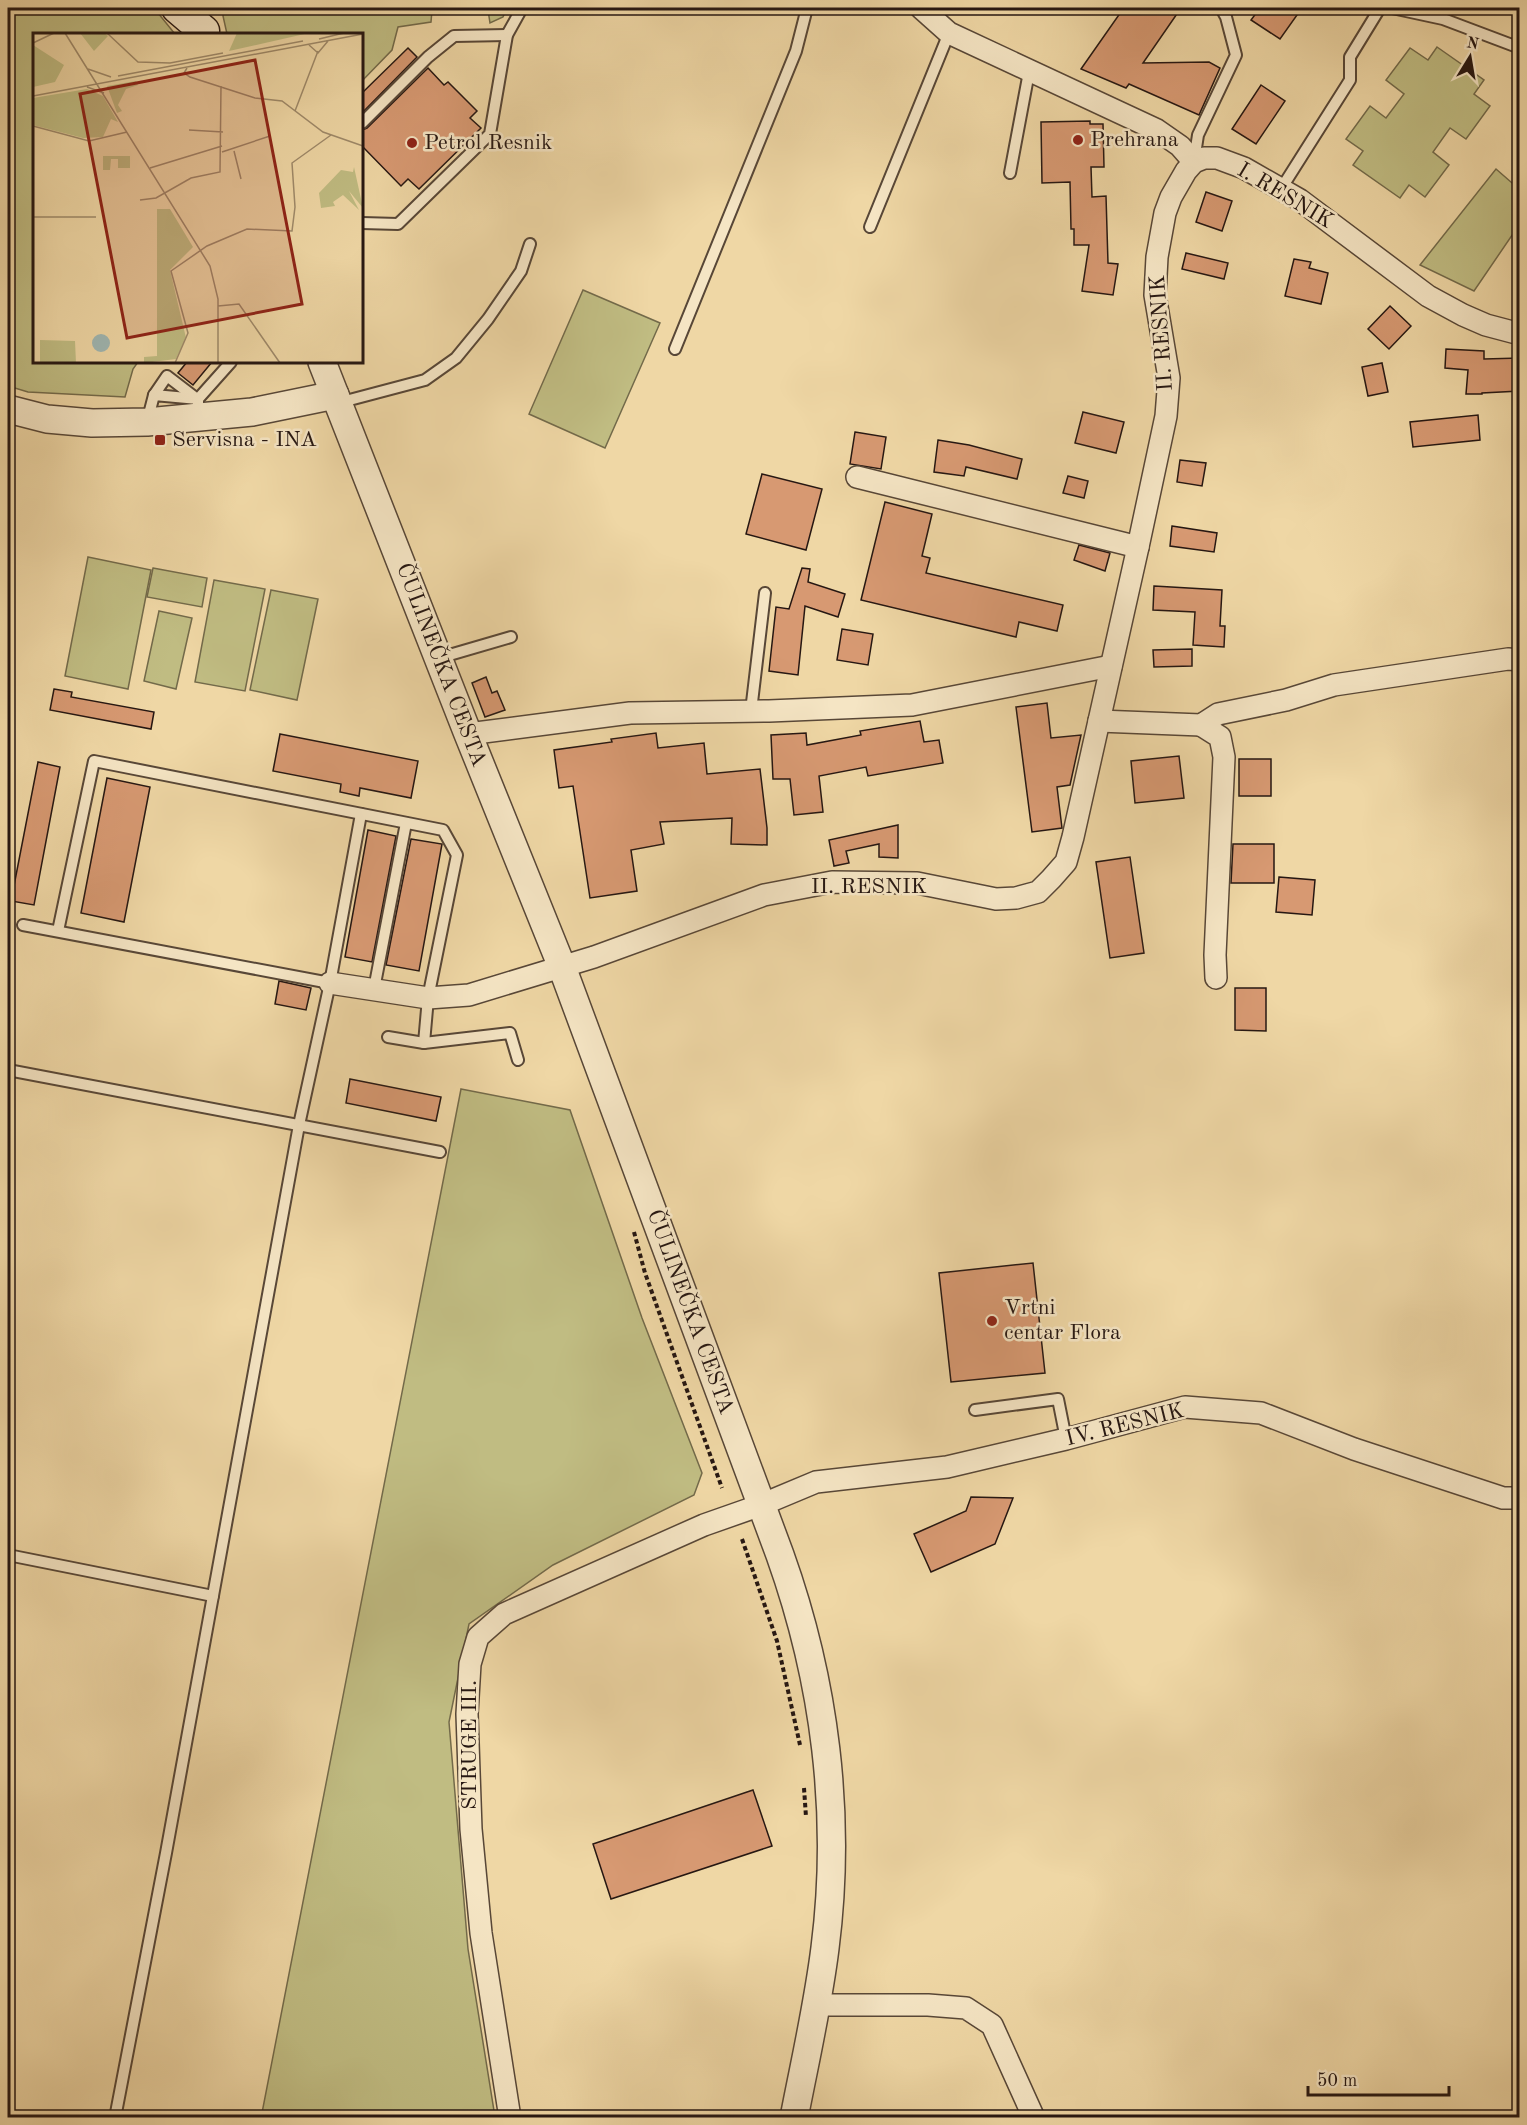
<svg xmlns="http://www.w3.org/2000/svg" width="1527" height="2125" font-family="'Old Standard TT',serif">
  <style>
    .green { fill: #c0bc82; stroke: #736a4a; stroke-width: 1.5 }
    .building { fill: #d79972; stroke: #261712; stroke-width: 1.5 }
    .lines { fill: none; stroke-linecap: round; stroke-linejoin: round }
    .service-casing { stroke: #584737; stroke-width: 14 }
    .minor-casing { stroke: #584737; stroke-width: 24 }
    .tertiary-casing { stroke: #584737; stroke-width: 30 }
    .secondary-casing { stroke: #261712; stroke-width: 33 }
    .path { stroke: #261712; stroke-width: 4; stroke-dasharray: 4.5 3; stroke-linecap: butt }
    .service { stroke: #f5e5c4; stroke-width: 10 }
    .minor { stroke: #f5e5c4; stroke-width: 21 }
    .tertiary { stroke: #f5e5c4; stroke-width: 27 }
    .secondary { stroke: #f5e5c4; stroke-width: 30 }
    .poi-dot { fill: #8f2418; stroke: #f5e5c4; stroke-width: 2 }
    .labels { text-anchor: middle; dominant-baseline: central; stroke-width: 5; stroke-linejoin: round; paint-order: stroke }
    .poi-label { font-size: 22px; fill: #261712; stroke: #f5e5c4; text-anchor: start }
    .street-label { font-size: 22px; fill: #261712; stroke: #f5e5c4 }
    .inset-road { fill: none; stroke: #9f8a6a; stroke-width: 1.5 }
    .view { fill: #8f2418; fill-opacity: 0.15; stroke: #8f2418; stroke-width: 3 }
    .inset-edge { fill: none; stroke: #261712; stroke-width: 3 }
  </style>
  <rect width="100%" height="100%" fill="#efd7a5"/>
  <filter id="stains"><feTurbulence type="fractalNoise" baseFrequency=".00333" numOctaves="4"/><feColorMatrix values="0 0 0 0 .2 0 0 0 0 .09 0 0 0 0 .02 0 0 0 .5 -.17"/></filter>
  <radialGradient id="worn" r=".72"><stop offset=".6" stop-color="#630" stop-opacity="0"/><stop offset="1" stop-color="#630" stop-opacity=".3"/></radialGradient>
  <g class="green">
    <polygon points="8,8 154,8 175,34 34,34 34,362 138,362 133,369 125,397 28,392 8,386"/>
    <polygon points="224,8 507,8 503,17 490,23 488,10 432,10 431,22 398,27 392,50 362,81 362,34 227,34 223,16"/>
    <polygon points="1437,47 1484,80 1474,94 1490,106 1466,139 1450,128 1433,152 1449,165 1425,197 1409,185 1400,198 1353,165 1363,151 1346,139 1370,106 1386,118 1404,94 1386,80 1410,48 1428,60"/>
    <polygon points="1496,169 1519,189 1519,225 1474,291 1420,265"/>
    <polygon points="583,290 660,323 605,448 529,414"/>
    <polygon points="88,557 151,570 128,689 65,676"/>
    <polygon points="153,568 207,578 202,607 147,597"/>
    <polygon points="214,580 265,589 245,691 195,682"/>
    <polygon points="271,590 318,599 297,700 250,690"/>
    <polygon points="159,611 192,618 176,689 144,681"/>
    <polygon points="461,1089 570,1110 642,1318 702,1473 694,1495 553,1565 469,1624 449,1722 468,1949 495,2117 261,2118"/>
  </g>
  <g class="building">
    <polygon points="1181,8 1143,63 1209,62 1220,68 1199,115 1129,84 1126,88 1081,69 1123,9"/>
    <polygon points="1260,8 1302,8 1280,39 1251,20"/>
    <polygon points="408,48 417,57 362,113 362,93"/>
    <polygon points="428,68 444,85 448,82 477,111 470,118 481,128 419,189 408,179 401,186 362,146 362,130 367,128"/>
    <polygon points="1261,85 1285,101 1256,144 1232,129"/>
    <polygon points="1090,121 1090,124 1103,124 1104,167 1091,167 1092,197 1106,196 1108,263 1118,264 1113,295 1082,291 1089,245 1074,245 1074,229 1071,229 1070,182 1042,183 1041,122"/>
    <polygon points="1206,192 1232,201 1222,231 1196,222"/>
    <polygon points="1186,253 1228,263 1224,279 1182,269"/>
    <polygon points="1294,259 1311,262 1309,268 1328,273 1321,304 1285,296"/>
    <polygon points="1390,306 1411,326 1389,349 1368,329"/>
    <polygon points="1446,349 1484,351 1484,359 1520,358 1520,391 1482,393 1482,394 1466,394 1468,370 1445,368"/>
    <polygon points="187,362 212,362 193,385 178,373"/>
    <polygon points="1382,363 1388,392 1368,396 1362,367"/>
    <polygon points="1083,412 1124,422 1116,453 1075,443"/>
    <polygon points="1478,415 1480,440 1413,447 1410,422"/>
    <polygon points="855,432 886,437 881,469 850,464"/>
    <polygon points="938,440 969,445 1022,459 1017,479 966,467 964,476 934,472"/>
    <polygon points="1180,460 1206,463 1202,486 1177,482"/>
    <polygon points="762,474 822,489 806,550 746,534"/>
    <polygon points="1068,476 1088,481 1084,498 1063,493"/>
    <polygon points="885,502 932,514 922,556 930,558 926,573 1063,605 1057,631 1019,622 1016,637 861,600"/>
    <polygon points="1172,526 1217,533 1214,552 1170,546"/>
    <polygon points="1079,545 1110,553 1105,571 1074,560"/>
    <polygon points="802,568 810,569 808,582 845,594 838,617 805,606 798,675 769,671 776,607 789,609"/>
    <polygon points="1154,586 1222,590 1220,626 1225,626 1224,647 1193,645 1195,612 1153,610"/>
    <polygon points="842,629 873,634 868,665 837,660"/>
    <polygon points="1192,649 1192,666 1154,667 1153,650"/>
    <polygon points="486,677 492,693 497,691 505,710 485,717 472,683"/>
    <polygon points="54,689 72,692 71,697 154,712 151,729 50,710"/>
    <polygon points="1047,703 1051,738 1081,735 1070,785 1057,787 1062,828 1032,832 1016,707"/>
    <polygon points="920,721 924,742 939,740 943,763 868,776 866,767 819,776 823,812 794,815 790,779 773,779 771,735 806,733 807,745 861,735 860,731"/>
    <polygon points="656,733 658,748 704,743 707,774 760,769 767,828 767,845 731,844 732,818 660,822 664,844 631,850 637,891 590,898 573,786 559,788 554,750 612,742 611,739"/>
    <polygon points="280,734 418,761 411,798 360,788 359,796 340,792 341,784 273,771"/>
    <polygon points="1179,756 1184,798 1135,803 1131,761"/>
    <rect x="1239" y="759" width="32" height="37"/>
    <polygon points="38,762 60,767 34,905 11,901"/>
    <polygon points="107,778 150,787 124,922 81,913"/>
    <polygon points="898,825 898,858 879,857 879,844 846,851 849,863 834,866 829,840"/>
    <polygon points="368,830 396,836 372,962 345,957"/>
    <polygon points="411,839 442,844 419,971 386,965"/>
    <polygon points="1233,844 1274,844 1274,883 1231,883"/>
    <polygon points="1130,857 1144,953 1110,958 1096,862"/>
    <polygon points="1279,877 1315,880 1312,915 1276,912"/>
    <polygon points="279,981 311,988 306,1010 275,1004"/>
    <polygon points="1235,988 1266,988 1266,1031 1235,1030"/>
    <polygon points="350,1079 441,1097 436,1121 346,1103"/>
    <polygon points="1033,1263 1045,1373 951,1382 939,1273"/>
    <polygon points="971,1497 1013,1498 995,1544 931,1572 914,1534 966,1511"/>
    <polygon points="753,1790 772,1846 611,1899 593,1844"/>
  </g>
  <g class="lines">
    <defs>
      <g id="service">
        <polyline points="1392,8 1443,19 1520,48"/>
        <polyline points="362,123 428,57 454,36 507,35"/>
        <polyline points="1194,161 1198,135 1236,55 1226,17 1221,8"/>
        <polyline points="1010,173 1029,72"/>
        <polyline points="1281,189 1350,80 1350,57 1380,8"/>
        <polyline points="362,223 398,224 490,134 507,35 522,8"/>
        <polyline points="870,227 949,33"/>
        <polyline points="675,349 796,51 807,8"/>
        <polyline points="154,395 167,376 197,399"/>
        <polyline points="338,403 425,380 456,358 488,319 521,271 530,244"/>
        <polyline points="198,406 198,399 231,362"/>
        <polyline points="147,422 154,395 198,399"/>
        <polyline points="439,658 511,637"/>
        <polyline points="751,711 765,593"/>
        <polyline points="23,925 330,983"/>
        <polyline points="58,931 94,761 443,830 457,855 428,998 424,1043"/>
        <polyline points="374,989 406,823"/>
        <polyline points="388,1037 424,1043 510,1033 518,1060"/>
        <polyline points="8,1070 440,1152"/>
        <polyline points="975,1410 1058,1399 1066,1439"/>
        <polyline points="8,1555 213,1596"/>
        <polyline points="115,2118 166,1853 299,1125 330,983 361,814"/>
      </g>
      <g id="minor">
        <polyline points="921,8 949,33 1157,130 1180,146 1194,162"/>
        <polyline points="857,477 1138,547"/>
        <polyline points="1099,721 1201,725 1218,714 1286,700 1334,685 1508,659 1520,660"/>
        <polyline points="1201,725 1220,737 1224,757 1215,955 1216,978"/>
        <polyline points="468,734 630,713 769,711 912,705 1111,666"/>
        <polyline points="330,983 428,998 469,995 594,957 764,895 832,882 917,883 996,899 1016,898 1038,892 1051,879 1066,862 1073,837 1138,547 1166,416 1169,378 1155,295 1157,257 1165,213 1171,197 1186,171 1194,162 1204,158 1217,158 1244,168 1300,200 1428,296 1463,315 1486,325 1520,334"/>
        <polyline points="816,2005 928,2005 966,2008 992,2025 1034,2118"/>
        <polyline points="510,2118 481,1933 471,1829 467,1714 470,1664 478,1637 504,1614 704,1525 761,1505 816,1482 947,1467 1066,1439 1185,1407 1261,1413 1354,1449 1503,1498 1520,1498"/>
      </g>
      <g id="tertiary">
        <path d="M322,362L468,734L562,967L780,1555C825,1681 842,1815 825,1948C818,2005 805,2061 794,2118"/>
        <polyline points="8,409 47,419 92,423 147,422 252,412 335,395"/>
      </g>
      <polyline id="secondary" points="177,8 204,31"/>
    </defs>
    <use href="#service" class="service-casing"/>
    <use href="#minor" class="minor-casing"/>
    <use href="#tertiary" class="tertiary-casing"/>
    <use href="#secondary" class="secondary-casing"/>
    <g class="path">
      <polyline points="634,1232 645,1273 722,1488"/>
      <polyline points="742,1539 777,1641 800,1745"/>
      <polyline points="804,1788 806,1817"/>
    </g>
    <use href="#service" class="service"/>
    <use href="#minor" class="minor"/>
    <use href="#tertiary" class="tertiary"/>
    <use href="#secondary" class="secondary"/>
  </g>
  <g class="poi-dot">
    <circle cx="1078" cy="140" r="6"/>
    <circle cx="412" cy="143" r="6"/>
    <rect x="154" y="434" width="12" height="12" rx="3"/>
    <circle cx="992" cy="1321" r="6"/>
  </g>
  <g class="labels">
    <g class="poi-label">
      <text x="1090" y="140">Prehrana</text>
      <text x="424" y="143">Petrol Resnik</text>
      <text x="172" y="440">Servisna - INA</text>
      <text x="1004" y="1308">Vrtni<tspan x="1004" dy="25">centar Flora</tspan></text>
    </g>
    <g class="street-label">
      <text transform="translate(1285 196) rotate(31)">I. RESNIK</text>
      <text transform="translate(1162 333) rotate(-94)">II. RESNIK</text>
      <text transform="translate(441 665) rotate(69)">ČULINEČKA CESTA</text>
      <text x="869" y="887">II. RESNIK</text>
      <text transform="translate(690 1312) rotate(70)">ČULINEČKA CESTA</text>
      <text transform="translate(1125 1425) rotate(-14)">IV. RESNIK</text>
      <text transform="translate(470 1745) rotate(-90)">STRUGE III.</text>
    </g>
  </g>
  <g transform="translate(33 33)">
    <rect width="330" height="330" fill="#efd7a5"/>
    <path d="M47,0H71L75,3L61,18ZM204,0H276L196,18ZM0,12L31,32L22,49L0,54ZM103,48L105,52L93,56L85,72L89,78L84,80L74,53ZM54,56L70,63L85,89L78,86L70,104L50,105L0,92V65ZM70,123H97V135H85V126H78L77,137H70ZM321,134L330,175L316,158L326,177L310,162L300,169L302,173L288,175L286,160L308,137L320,139ZM124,176H137L160,214L137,237L153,305L143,326L111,330V324L124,323ZM7,307L42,308L43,330H7Z" fill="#c0bc82"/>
    <path d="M59 310a9 9 0 1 1 18 0a9 9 0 1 1-18 0Z" fill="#9fb7b3"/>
    <path class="inset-road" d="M32,0L177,233L185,266V330M74,0L105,29L137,30L190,20M286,6L311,0M0,10L21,0M276,12L285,20L295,8M154,35L151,40L157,44L222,65L249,68L290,99L330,113M55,36L78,44M85,43L270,8M54,54L71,60M0,63L330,1M262,78L285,18M0,93L56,108L94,99M156,97L190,99M201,118L208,146M189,119L237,103M117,135L189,113M107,167L123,165L158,145L187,139L188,53M0,184H63M185,273L206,271L247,330M142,330L155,300L138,238L174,213L214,196L259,198L262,174L259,130L298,102"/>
    <path class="view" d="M222,27L269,271L94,305L47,61Z"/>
    <rect width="330" height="330" class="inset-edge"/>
  </g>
  <rect width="1527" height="2125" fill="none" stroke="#efd7a5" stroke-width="30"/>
  <rect x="9" y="9" width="1509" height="2107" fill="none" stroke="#261712" stroke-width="3"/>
  <rect x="15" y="15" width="1497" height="2095" fill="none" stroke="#261712" stroke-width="1.5"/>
  <g transform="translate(1470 57) rotate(11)" stroke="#f5e5c4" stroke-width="4.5" paint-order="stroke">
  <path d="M0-4.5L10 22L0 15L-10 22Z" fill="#261712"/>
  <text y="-9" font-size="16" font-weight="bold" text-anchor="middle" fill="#261712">N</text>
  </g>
  <path d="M1308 2086v9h141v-9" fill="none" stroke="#261712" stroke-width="3"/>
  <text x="1317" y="2086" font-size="18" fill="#261712" stroke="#f5e5c4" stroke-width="4.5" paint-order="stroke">50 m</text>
  <rect width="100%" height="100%" filter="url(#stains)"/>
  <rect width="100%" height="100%" fill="url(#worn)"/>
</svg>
